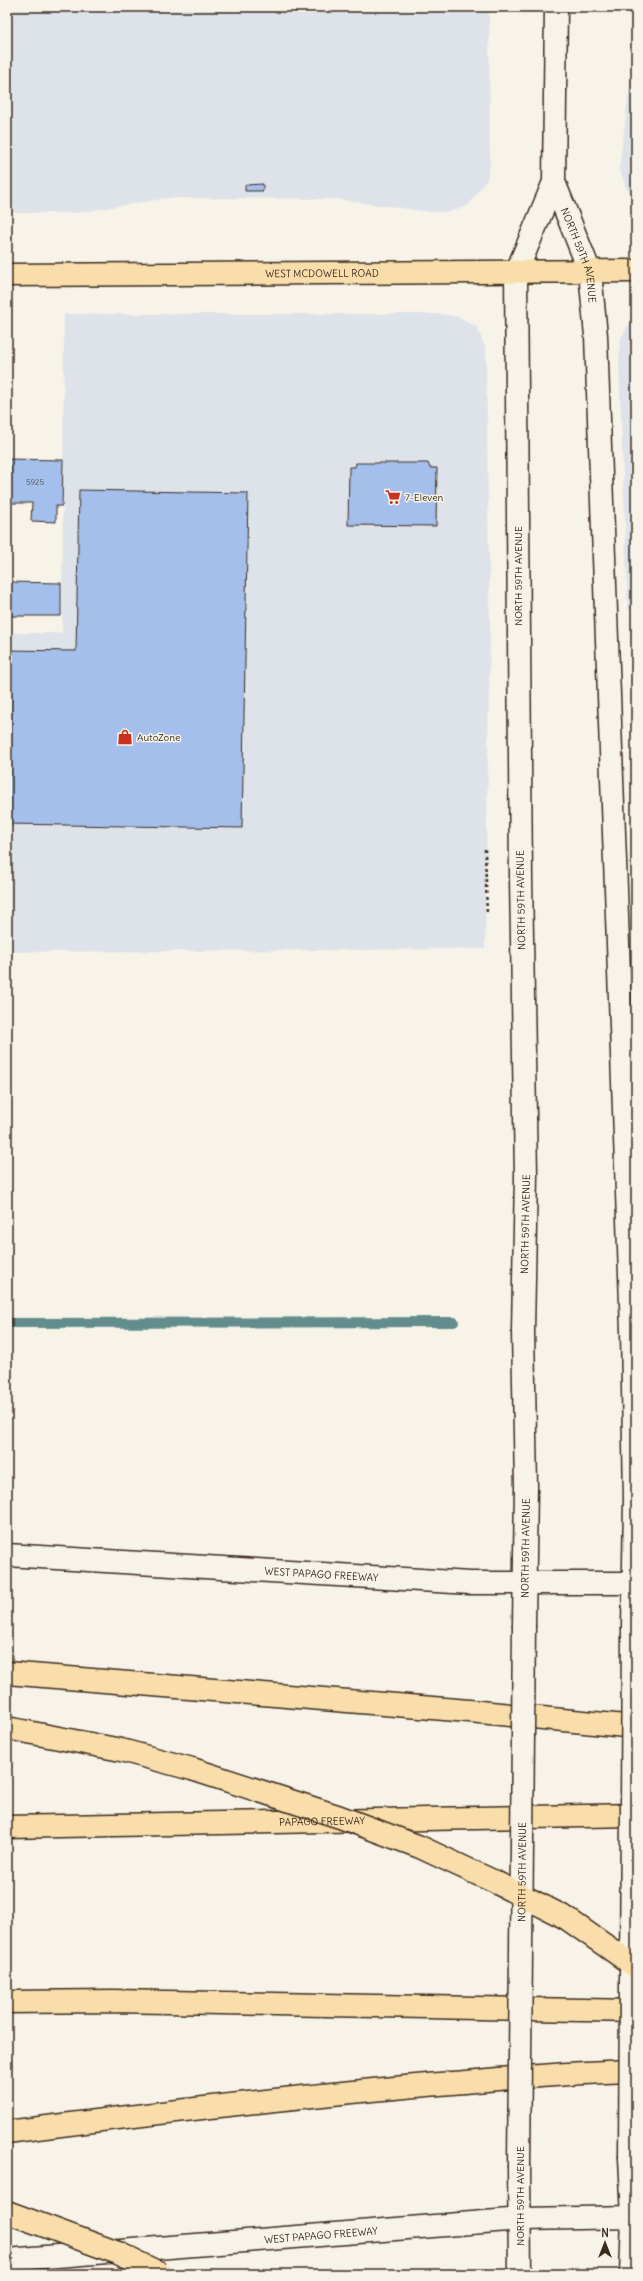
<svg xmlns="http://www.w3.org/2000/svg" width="643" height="2281" font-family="Delius,sans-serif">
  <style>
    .built { fill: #dee3e9 }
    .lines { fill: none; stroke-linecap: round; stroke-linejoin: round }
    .stream { stroke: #638d8d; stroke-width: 10 }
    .building { fill: #a4bfeb; stroke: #3b2a1e }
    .secondary-casing { stroke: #3b2a1e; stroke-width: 25 }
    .primary-casing { stroke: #3b2a1e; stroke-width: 25 }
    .motorway-casing { stroke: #3b2a1e; stroke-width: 25 }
    .path { stroke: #3b2a1e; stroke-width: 2.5; stroke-dasharray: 3 3; stroke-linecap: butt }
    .secondary { stroke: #f7f3e8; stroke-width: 22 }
    .primary { stroke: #f9deab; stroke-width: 22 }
    .motorway { stroke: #f9deab; stroke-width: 22 }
    .secondary-bridge-casing { stroke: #3b2a1e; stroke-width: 25; stroke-linecap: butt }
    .motorway-bridge-casing { stroke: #3b2a1e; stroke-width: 25; stroke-linecap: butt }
    .secondary-bridge { stroke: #f7f3e8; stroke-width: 22 }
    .motorway-bridge { stroke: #f9deab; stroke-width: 22 }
    .labels { text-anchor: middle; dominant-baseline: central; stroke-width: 3; stroke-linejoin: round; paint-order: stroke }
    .number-label { font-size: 8px; fill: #554f51 }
    .street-label { font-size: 10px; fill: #3b2a1e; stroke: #f7f3e8 }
    .poi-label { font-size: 10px; fill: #3b2a1e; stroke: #f7f3e8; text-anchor: start }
  </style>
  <rect width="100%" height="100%" fill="#f7f3e8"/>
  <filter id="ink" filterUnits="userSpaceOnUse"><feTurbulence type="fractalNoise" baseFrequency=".025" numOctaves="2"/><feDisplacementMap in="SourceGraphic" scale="8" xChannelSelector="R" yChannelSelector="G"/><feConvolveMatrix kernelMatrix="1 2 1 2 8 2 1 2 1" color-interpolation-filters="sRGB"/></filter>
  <g filter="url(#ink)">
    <g class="built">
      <polygon points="7,7 489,7 490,165 487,179 468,206 448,212 431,212 335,199 168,198 76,213 7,213"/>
      <polygon points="634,7 636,7 636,199 627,189 619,169 634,52"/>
      <polygon points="64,314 441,314 459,317 477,327 486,350 490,633 485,949 7,952 7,633 62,633"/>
      <polygon points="636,319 636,609 628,609 619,362 620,340 627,327"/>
    </g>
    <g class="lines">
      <polyline class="stream" points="7,1323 454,1322"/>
    </g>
    <g class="building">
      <polygon points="263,184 263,191 245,191 245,185"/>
      <polygon points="7,459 63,460 62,506 56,506 56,522 31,521 32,503 7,503"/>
      <polygon points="356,463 428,463 430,468 437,468 436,526 348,525 349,467 355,467"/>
      <polygon points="79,490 248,493 242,828 7,824 7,650 76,651"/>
      <polygon points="7,582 61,583 61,616 7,616"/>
    </g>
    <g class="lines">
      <defs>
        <g id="secondary">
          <path id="s1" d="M556,7L554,182L590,272L596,336L632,1331L635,1499L633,1627"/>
          <path id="s2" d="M7,1555L470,1583H636"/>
          <path id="s3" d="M524,1625L526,1487L523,1331L526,1175L521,879L516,273L554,182"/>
          <polyline points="630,2158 633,2217 631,2274"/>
          <polyline points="519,2167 520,2274"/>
          <path id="s4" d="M7,2260L521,2219L636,2217"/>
        </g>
        <g id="primary">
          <path id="s5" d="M7,275L636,271"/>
        </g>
        <g id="motorway">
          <polyline points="7,1673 469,1711 636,1727"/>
          <path id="s6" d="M7,1827L636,1815"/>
          <polyline points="7,2002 113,2001 636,2011"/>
          <path d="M7,2132C155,2113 303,2095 452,2083C513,2078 575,2072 636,2071"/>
        </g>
      </defs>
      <use href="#secondary" class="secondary-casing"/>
      <use href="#primary" class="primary-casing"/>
      <use href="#motorway" class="motorway-casing"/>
      <polyline class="path" points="485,849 487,915"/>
      <use href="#secondary" class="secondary"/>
      <use href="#primary" class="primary"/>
      <use href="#motorway" class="motorway"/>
      <defs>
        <g id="secondary-bridge">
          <polyline points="630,2158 633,1627"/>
          <path id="s7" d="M519,2167L524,1625"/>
        </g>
        <g id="motorway-bridge">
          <polyline points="7,1728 121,1750 192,1769 340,1817 420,1847 497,1883 566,1918 636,1967"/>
          <polyline points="7,2212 118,2253 161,2274"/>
        </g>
      </defs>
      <use href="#secondary-bridge" class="secondary-bridge-casing"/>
      <use href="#motorway-bridge" class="motorway-bridge-casing"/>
      <use href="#secondary-bridge" class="secondary-bridge"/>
      <use href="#motorway-bridge" class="motorway-bridge"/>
    </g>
  </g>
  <defs>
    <symbol id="supermarket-bare" viewBox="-9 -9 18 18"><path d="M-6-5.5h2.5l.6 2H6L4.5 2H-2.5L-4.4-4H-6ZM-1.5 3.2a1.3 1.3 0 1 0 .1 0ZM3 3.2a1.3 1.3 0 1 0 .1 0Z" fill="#c8321e" stroke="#f7f3e8" stroke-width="2.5" paint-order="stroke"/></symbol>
    <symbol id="shop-bare" viewBox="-9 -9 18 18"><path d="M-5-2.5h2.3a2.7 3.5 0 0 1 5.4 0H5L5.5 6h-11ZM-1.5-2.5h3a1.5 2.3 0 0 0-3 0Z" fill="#c8321e" stroke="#f7f3e8" stroke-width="2.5" paint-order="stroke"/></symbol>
  </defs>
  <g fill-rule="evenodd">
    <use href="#supermarket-bare" x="382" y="486" width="22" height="22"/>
    <use href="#shop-bare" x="114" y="726" width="22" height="22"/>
  </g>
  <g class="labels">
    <g class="number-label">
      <text x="35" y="482">5925</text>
    </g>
    <g class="street-label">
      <text stroke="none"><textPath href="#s1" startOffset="253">NORTH 59TH AVENUE</textPath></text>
      <text stroke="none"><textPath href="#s5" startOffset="315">WEST MCDOWELL ROAD</textPath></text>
      <text transform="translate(518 576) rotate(-90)">NORTH 59TH AVENUE</text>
      <text transform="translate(521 900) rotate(-91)">NORTH 59TH AVENUE</text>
      <text stroke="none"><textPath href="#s3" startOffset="401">NORTH 59TH AVENUE</textPath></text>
      <text stroke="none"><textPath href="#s3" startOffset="77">NORTH 59TH AVENUE</textPath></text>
      <text stroke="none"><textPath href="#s2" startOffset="315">WEST PAPAGO FREEWAY</textPath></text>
      <text stroke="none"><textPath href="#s6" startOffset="315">PAPAGO FREEWAY</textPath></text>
      <text stroke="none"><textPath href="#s7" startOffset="295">NORTH 59TH AVENUE</textPath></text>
      <text transform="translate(520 2196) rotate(-90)">NORTH 59TH AVENUE</text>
      <text stroke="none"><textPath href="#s4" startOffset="315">WEST PAPAGO FREEWAY</textPath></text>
    </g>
    <g class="poi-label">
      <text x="405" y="497">7-Eleven</text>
      <text x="137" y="737">AutoZone</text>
    </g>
  </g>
  <rect width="643" height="2281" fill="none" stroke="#f7f3e8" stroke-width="24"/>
  <rect x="12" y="12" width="619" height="2257" fill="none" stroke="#3b2a1e" stroke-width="1.5" filter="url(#ink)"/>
  <g transform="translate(605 2243)" stroke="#f7f3e8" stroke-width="3" paint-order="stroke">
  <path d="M0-3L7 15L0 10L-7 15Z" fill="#3b2a1e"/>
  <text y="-6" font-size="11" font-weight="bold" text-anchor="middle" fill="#3b2a1e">N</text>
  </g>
</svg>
